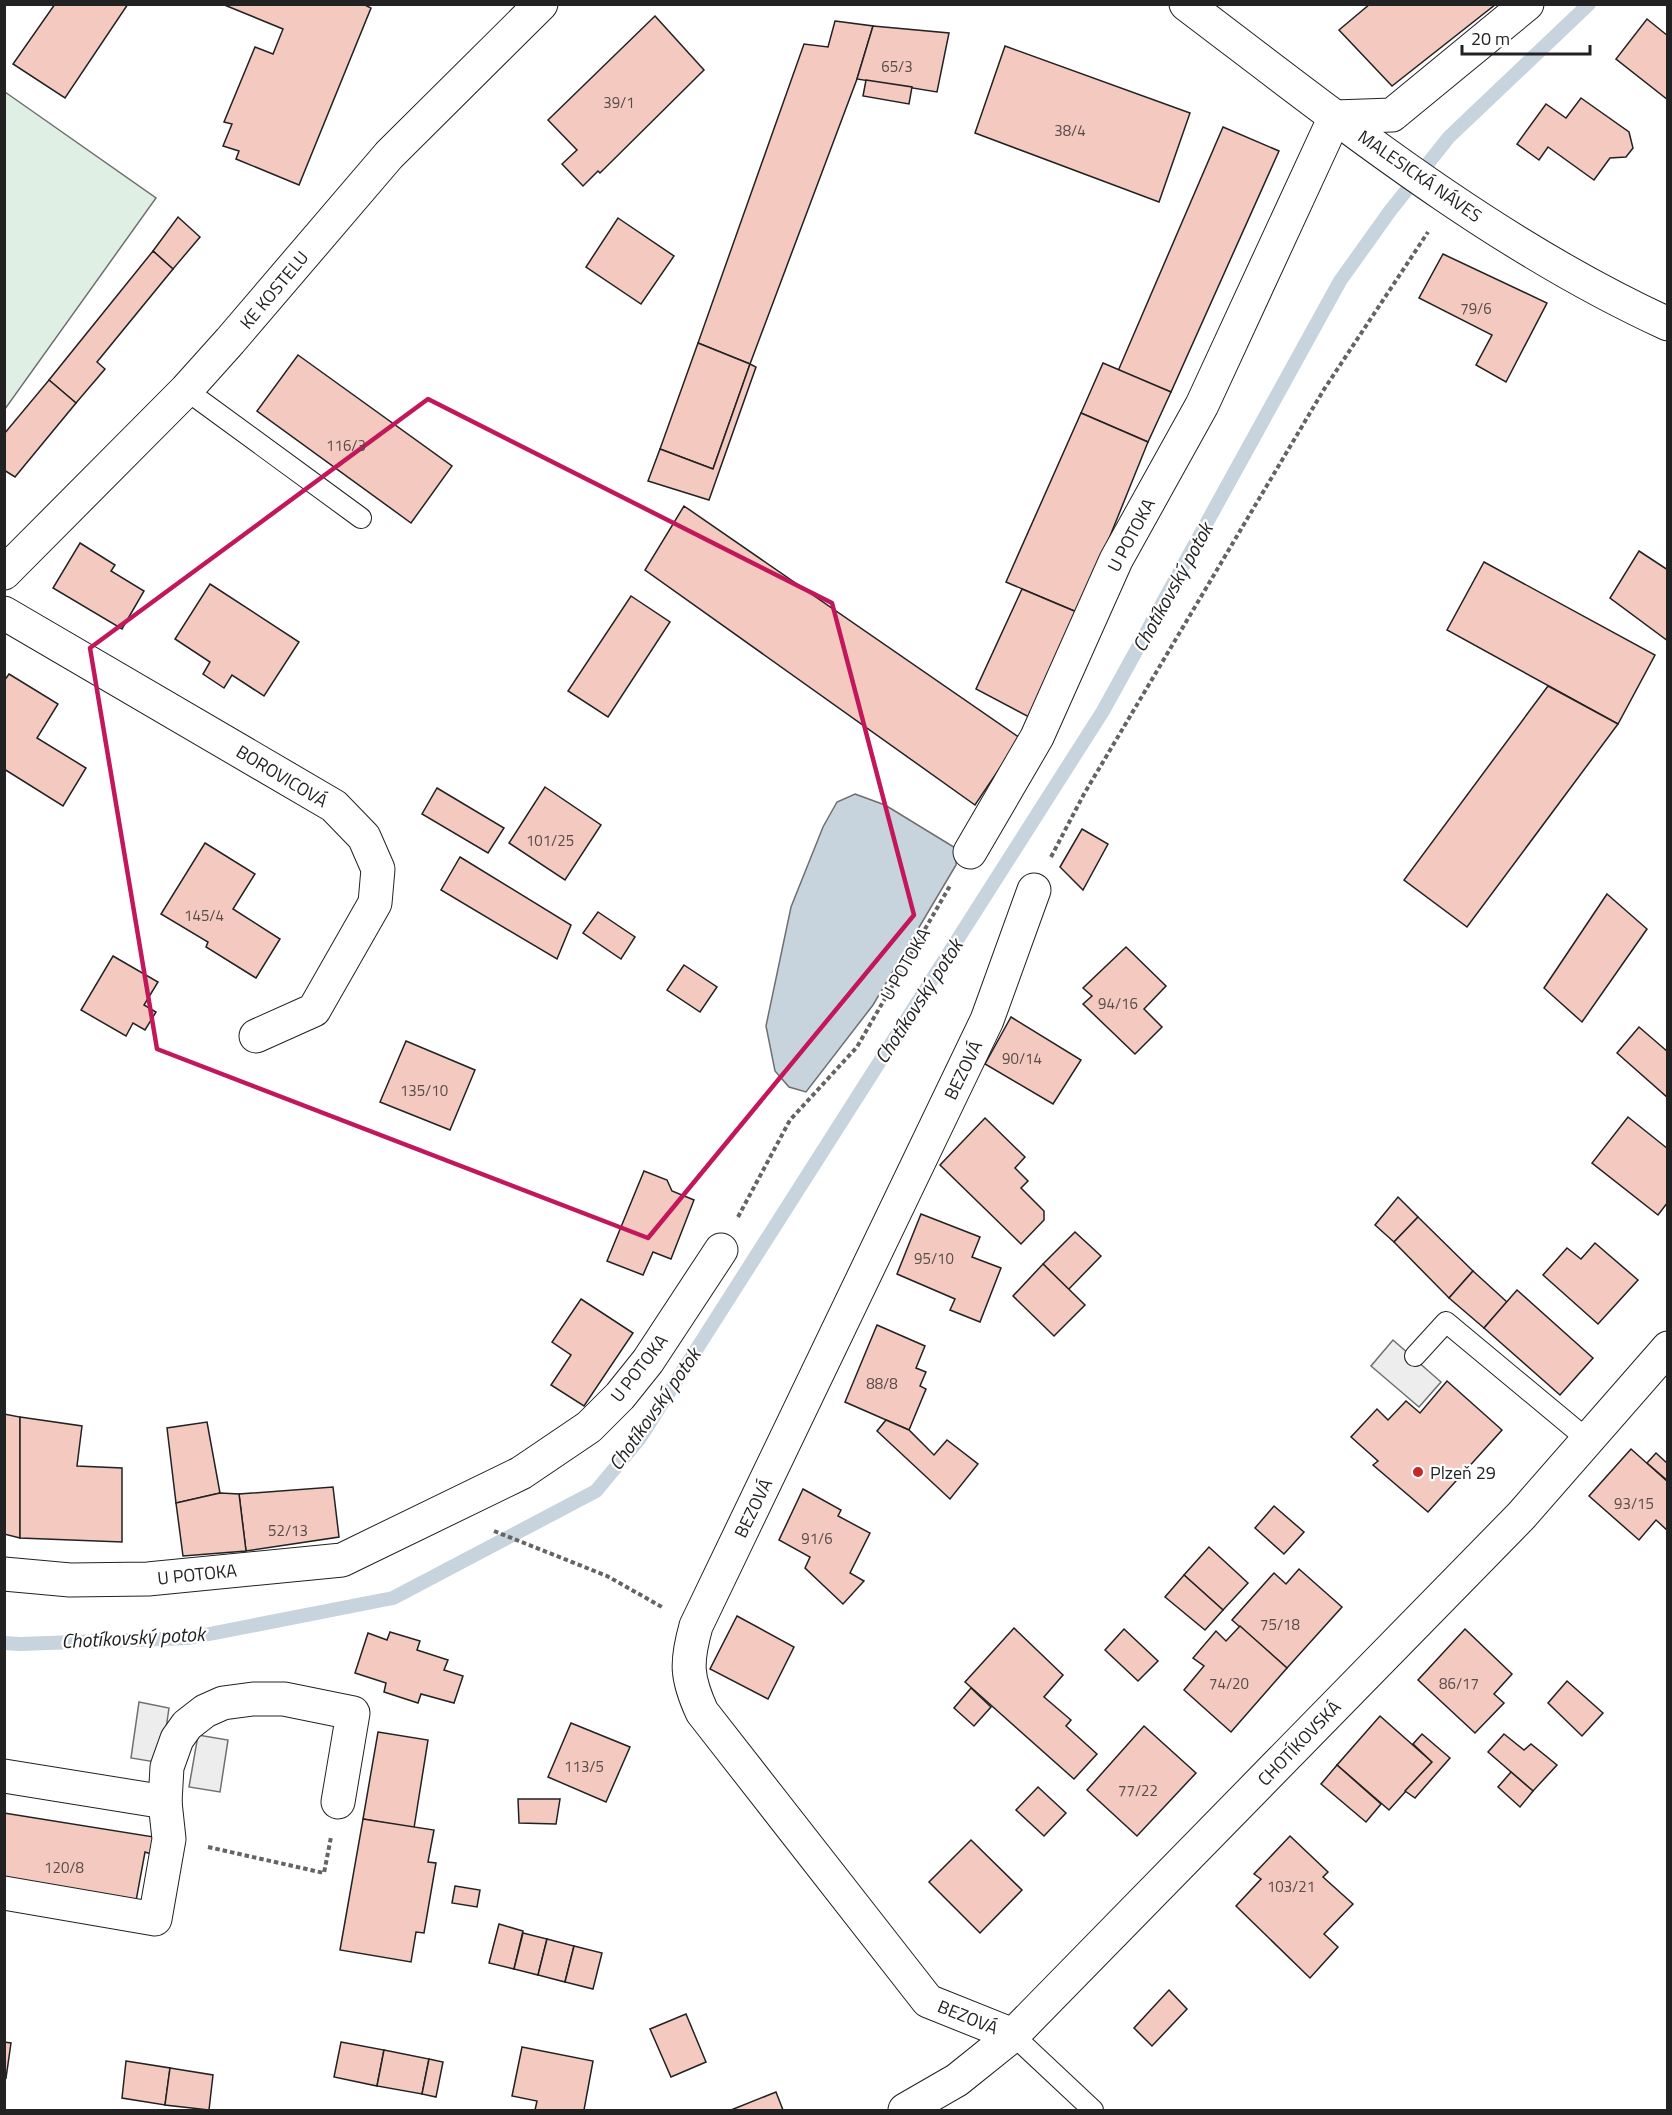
<svg xmlns="http://www.w3.org/2000/svg" width="1672" height="2115" font-family="'Titillium Web',sans-serif">
  <style>
    .green { fill: #e0efe3; stroke: #6f6f6f; stroke-width: 1.5 }
    .parking { fill: #ededed; stroke: #6f6f6f; stroke-width: 1.5 }
    .water { fill: #c7d3dd; stroke: #6f6f6f; stroke-width: 1.5 }
    .lines { fill: none; stroke-linecap: round; stroke-linejoin: round }
    .stream { stroke: #c7d3dd; stroke-width: 14 }
    .building { fill: #f3c9c0; stroke: #222; stroke-width: 1.5 }
    .lane-casing { stroke: #222; stroke-width: 22 }
    .street-casing { stroke: #222; stroke-width: 35 }
    .secondary-casing { stroke: #222; stroke-width: 35 }
    .path { stroke: #646464; stroke-width: 4; stroke-dasharray: 4.5 3; stroke-linecap: butt }
    .lane { stroke: #fff; stroke-width: 20 }
    .street { stroke: #fff; stroke-width: 33 }
    .secondary { stroke: #fff; stroke-width: 33 }
    .marked { fill: none; stroke: #c2185b; stroke-width: 4.5; stroke-linejoin: round }
    .poi-dot { fill: #c62828; stroke: #fff; stroke-width: 2 }
    .labels { text-anchor: middle; dominant-baseline: central; stroke-width: 4.5; stroke-linejoin: round; paint-order: stroke }
    .number-label { font-size: 15px; fill: #564c4a }
    .street-label { font-size: 18px; fill: #222; stroke: #fff }
    .poi-label { font-size: 18px; fill: #222; stroke: #fff; text-anchor: start }
    .water-label { font-size: 20px; font-style: italic; fill: #222; stroke: #fff }
  </style>
  <rect width="100%" height="100%" fill="#fff"/>
  <polygon class="green" points="5,92 156,198 5,409"/>
  <g class="parking">
    <polygon points="1393,1340 1441,1382 1419,1407 1371,1366"/>
    <polygon points="139,1702 169,1708 161,1763 131,1758"/>
    <polygon points="198,1735 228,1740 220,1792 189,1787"/>
  </g>
  <polygon class="water" points="855,794 885,805 957,849 956,865 873,1005 806,1092 789,1087 775,1071 766,1026 791,907 823,827 837,802"/>
  <g class="lines">
    <polyline class="stream" points="4,1643 20,1644 189,1638 393,1598 596,1491 640,1438 1103,711 1340,281 1390,211 1449,137 1589,4"/>
  </g>
  <g class="building">
    <polygon points="55,4 128,4 65,98 13,64"/>
    <polygon points="222,4 363,4 371,8 299,185 236,159 239,151 223,146 232,124 224,122 255,47 273,54 283,29"/>
    <polygon points="1370,4 1496,4 1392,86 1339,30"/>
    <polygon points="655,16 704,70 600,173 598,171 583,186 562,164 577,150 548,120"/>
    <polygon points="1647,19 1668,36 1668,100 1616,59"/>
    <polygon points="835,21 873,26 857,79 750,364 698,343 804,44 828,47"/>
    <polygon points="873,26 949,33 937,92 857,79"/>
    <polygon points="1005,46 1190,113 1159,202 975,133"/>
    <polygon points="866,80 912,87 909,104 863,96"/>
    <polygon points="1581,98 1629,132 1633,148 1626,157 1610,158 1594,180 1548,147 1539,160 1517,144 1546,104 1566,118"/>
    <polygon points="1223,127 1279,151 1171,392 1118,371"/>
    <polygon points="178,217 200,237 173,269 153,251"/>
    <polygon points="618,218 674,256 641,304 586,267"/>
    <polygon points="153,251 173,269 97,362 105,369 76,403 49,380"/>
    <polygon points="1443,254 1547,303 1506,382 1476,365 1492,335 1419,298"/>
    <polygon points="698,343 750,364 713,469 660,449"/>
    <polygon points="298,355 452,466 411,523 257,411"/>
    <polygon points="1103,363 1171,392 1148,442 1081,413"/>
    <polygon points="750,364 756,367 709,500 648,481 660,449 713,469"/>
    <polygon points="49,380 76,403 15,477 4,470 4,434"/>
    <polygon points="1081,413 1148,442 1079,613 1006,582"/>
    <polygon points="684,506 1020,738 975,805 645,570"/>
    <polygon points="80,543 115,565 111,571 144,591 122,629 53,588"/>
    <polygon points="1639,551 1668,570 1668,641 1610,598"/>
    <polygon points="1484,562 1655,655 1618,724 1447,630"/>
    <polygon points="210,584 299,642 264,696 232,675 224,688 203,674 210,662 175,639"/>
    <polygon points="1022,589 1079,613 1029,717 976,689"/>
    <polygon points="631,596 670,622 608,717 568,691"/>
    <polygon points="9,674 58,704 37,738 86,768 63,806 4,769 4,681"/>
    <polygon points="1548,686 1618,724 1467,927 1404,880"/>
    <polygon points="545,787 601,825 565,880 509,843"/>
    <polygon points="437,788 504,828 488,853 422,814"/>
    <polygon points="1082,829 1108,844 1083,890 1060,867"/>
    <polygon points="205,843 255,874 233,909 280,939 256,978 206,947 208,942 161,914"/>
    <polygon points="460,857 571,925 557,959 441,890"/>
    <polygon points="1607,894 1647,929 1582,1022 1544,988"/>
    <polygon points="598,912 635,937 621,959 583,933"/>
    <polygon points="1126,947 1166,986 1144,1009 1162,1027 1135,1054 1083,1004 1092,996 1083,988"/>
    <polygon points="113,956 158,982 144,1005 156,1012 145,1030 133,1023 126,1036 81,1010"/>
    <polygon points="684,965 717,987 700,1012 667,990"/>
    <polygon points="1011,1017 1081,1060 1053,1104 985,1064"/>
    <polygon points="1639,1027 1668,1052 1667,1097 1617,1053"/>
    <polygon points="406,1041 475,1070 450,1130 380,1102"/>
    <polygon points="1628,1117 1668,1149 1668,1202 1658,1215 1592,1163"/>
    <polygon points="985,1118 1025,1157 1015,1168 1028,1181 1021,1188 1044,1211 1044,1220 1021,1244 940,1165"/>
    <polygon points="644,1171 667,1180 672,1191 694,1200 671,1259 653,1252 643,1275 607,1261"/>
    <polygon points="1398,1197 1418,1217 1394,1242 1375,1225"/>
    <polygon points="921,1214 980,1237 972,1257 1001,1268 980,1322 950,1310 955,1299 897,1274"/>
    <polygon points="1418,1217 1473,1271 1449,1298 1394,1242"/>
    <polygon points="1075,1232 1101,1256 1068,1290 1043,1264"/>
    <polygon points="1595,1243 1638,1280 1598,1324 1543,1275 1567,1248 1581,1259"/>
    <polygon points="1043,1264 1085,1305 1054,1336 1013,1296"/>
    <polygon points="1473,1271 1507,1302 1484,1328 1449,1298"/>
    <polygon points="1517,1290 1593,1358 1560,1395 1484,1328"/>
    <polygon points="581,1299 633,1333 584,1406 551,1385 571,1355 552,1342"/>
    <polygon points="877,1325 925,1346 916,1368 926,1372 920,1386 926,1389 909,1430 845,1402"/>
    <polygon points="1447,1381 1502,1430 1428,1512 1373,1465 1378,1461 1351,1437 1377,1409 1388,1420 1406,1401 1420,1413"/>
    <polygon points="4,1414 20,1417 20,1538 4,1534"/>
    <polygon points="20,1417 82,1426 77,1466 122,1468 122,1542 20,1538"/>
    <polygon points="886,1420 909,1430 934,1455 947,1440 978,1464 950,1499 877,1431"/>
    <polygon points="207,1422 220,1493 176,1503 167,1428"/>
    <polygon points="1631,1449 1668,1482 1668,1531 1656,1520 1639,1540 1589,1496"/>
    <polygon points="1656,1453 1668,1464 1668,1481 1647,1463"/>
    <polygon points="333,1487 339,1537 246,1551 239,1494"/>
    <polygon points="803,1489 841,1510 838,1516 870,1533 850,1573 864,1581 843,1604 805,1568 810,1557 779,1540"/>
    <polygon points="220,1493 239,1494 246,1551 183,1556 176,1503"/>
    <polygon points="1274,1506 1304,1532 1284,1554 1255,1528"/>
    <polygon points="1209,1547 1248,1583 1223,1610 1184,1575"/>
    <polygon points="1299,1569 1342,1607 1287,1668 1232,1620 1274,1573 1286,1584"/>
    <polygon points="1184,1575 1223,1610 1205,1630 1165,1597"/>
    <polygon points="737,1616 794,1647 768,1699 710,1669"/>
    <polygon points="1240,1626 1287,1668 1231,1732 1184,1690 1204,1666 1193,1658 1216,1631 1226,1641"/>
    <polygon points="1014,1628 1063,1675 1044,1697 1071,1720 1066,1726 1097,1754 1074,1779 965,1682"/>
    <polygon points="1124,1629 1158,1661 1138,1681 1105,1650"/>
    <polygon points="1465,1629 1512,1674 1494,1694 1504,1703 1475,1733 1418,1680"/>
    <polygon points="390,1632 420,1641 417,1650 448,1660 444,1670 463,1676 454,1703 421,1694 418,1703 384,1692 386,1683 355,1673 368,1633 387,1640"/>
    <polygon points="1567,1681 1603,1713 1582,1736 1548,1703"/>
    <polygon points="971,1688 991,1707 974,1726 954,1708"/>
    <polygon points="1380,1716 1432,1762 1389,1810 1337,1765"/>
    <polygon points="571,1723 630,1747 606,1802 548,1777"/>
    <polygon points="1144,1726 1196,1773 1137,1836 1087,1790"/>
    <polygon points="378,1732 428,1740 414,1828 363,1819"/>
    <polygon points="1422,1734 1450,1758 1415,1798 1405,1791 1432,1762 1413,1744"/>
    <polygon points="1504,1734 1524,1750 1531,1744 1557,1765 1533,1791 1488,1752"/>
    <polygon points="1337,1765 1381,1804 1366,1822 1321,1784"/>
    <polygon points="1511,1772 1533,1791 1520,1807 1498,1787"/>
    <polygon points="1038,1787 1066,1813 1044,1836 1016,1810"/>
    <polygon points="518,1799 560,1799 556,1824 519,1823"/>
    <polygon points="4,1813 154,1837 151,1854 145,1852 136,1901 4,1879"/>
    <polygon points="363,1819 434,1830 428,1862 436,1863 424,1933 416,1932 411,1962 340,1950"/>
    <polygon points="1290,1836 1328,1872 1323,1877 1353,1904 1324,1934 1338,1947 1310,1978 1236,1906 1261,1879 1254,1874"/>
    <polygon points="971,1840 1022,1890 980,1933 929,1882"/>
    <polygon points="455,1886 480,1890 477,1907 452,1903"/>
    <polygon points="499,1924 523,1931 514,1969 489,1963"/>
    <polygon points="523,1933 547,1939 538,1975 514,1969"/>
    <polygon points="547,1939 574,1946 565,1982 538,1975"/>
    <polygon points="574,1946 602,1953 593,1989 565,1982"/>
    <polygon points="1169,1990 1187,2009 1152,2046 1134,2028"/>
    <polygon points="686,2014 706,2062 671,2077 650,2029"/>
    <polygon points="4,2042 11,2043 6,2078 4,2077"/>
    <polygon points="341,2042 384,2050 377,2086 334,2077"/>
    <polygon points="522,2047 593,2061 584,2110 535,2110 537,2101 512,2096"/>
    <polygon points="384,2050 429,2059 422,2094 377,2086"/>
    <polygon points="429,2059 443,2062 436,2097 422,2094"/>
    <polygon points="126,2061 170,2068 165,2105 122,2098"/>
    <polygon points="170,2068 213,2075 209,2110 165,2105"/>
    <polygon points="776,2092 783,2110 731,2110"/>
  </g>
  <g class="lines">
    <defs>
      <g id="lane">
        <polyline points="186,390 361,518"/>
        <polyline points="1415,1356 1446,1322 1588,1440"/>
        <polyline points="1013,2035 1093,2110"/>
      </g>
      <g id="street">
        <polyline points="4,573 186,390 230,341 389,155 541,4"/>
        <polyline points="4,613 334,806 364,837 378,869 375,903 314,1010 256,1036"/>
        <polyline points="970,852 1037,737 1116,560 1202,405 1335,117 1392,115 1527,4"/>
        <polyline points="4,1574 70,1580 148,1579 342,1560 521,1473 589,1427 620,1396 648,1361 721,1250"/>
        <polyline points="4,1776 165,1802"/>
        <polyline points="4,1893 155,1919 169,1839 165,1802 167,1767 177,1739 187,1725 205,1711 223,1703 253,1699 284,1699 353,1713 338,1802"/>
        <path d="M1013,2035L928,2001L702,1712C686,1677 686,1662 696,1626L987,1020L1034,890"/>
      </g>
      <g id="secondary">
        <path d="M1186,4C1339,120 1493,244 1668,324"/>
        <polyline points="905,2110 957,2080 1013,2035 1521,1516 1668,1348"/>
      </g>
    </defs>
    <use href="#lane" class="lane-casing"/>
    <use href="#street" class="street-casing"/>
    <use href="#secondary" class="secondary-casing"/>
    <g class="path">
      <polyline points="1051,857 1084,794 1323,391 1428,232"/>
      <polyline points="738,1217 790,1120 857,1047 951,884"/>
      <polyline points="494,1531 607,1576 662,1607"/>
      <polyline points="208,1847 324,1873 331,1837"/>
    </g>
    <use href="#lane" class="lane"/>
    <use href="#street" class="street"/>
    <use href="#secondary" class="secondary"/>
  </g>
  <path class="marked" d="M428,399L832,603L914,915L648,1238L157,1049L90,648Z"/>
  <circle class="poi-dot" cx="1418" cy="1472" r="6"/>
  <g class="labels">
    <g class="number-label">
      <text x="897" y="66">65/3</text>
      <text x="619" y="102">39/1</text>
      <text x="1070" y="130">38/4</text>
      <text x="1476" y="308">79/6</text>
      <text x="346" y="445">116/3</text>
      <text x="550" y="840">101/25</text>
      <text x="204" y="915">145/4</text>
      <text x="1118" y="1003">94/16</text>
      <text x="1022" y="1058">90/14</text>
      <text x="424" y="1090">135/10</text>
      <text x="934" y="1258">95/10</text>
      <text x="882" y="1383">88/8</text>
      <text x="1634" y="1503">93/15</text>
      <text x="288" y="1530">52/13</text>
      <text x="817" y="1538">91/6</text>
      <text x="1280" y="1624">75/18</text>
      <text x="1229" y="1683">74/20</text>
      <text x="1459" y="1683">86/17</text>
      <text x="584" y="1766">113/5</text>
      <text x="1138" y="1790">77/22</text>
      <text x="64" y="1867">120/8</text>
      <text x="1291" y="1886">103/21</text>
    </g>
    <g class="street-label">
      <text transform="translate(1420 176) rotate(35)">MALESICKÁ NÁVES</text>
      <text transform="translate(274 290) rotate(-50)">KE KOSTELU</text>
      <text transform="translate(1131 535) rotate(-62)">U POTOKA</text>
      <text transform="translate(282 776) rotate(31)">BOROVICOVÁ</text>
      <text transform="translate(905 964) rotate(-60)">U POTOKA</text>
      <text transform="translate(963 1070) rotate(-64)">BEZOVÁ</text>
      <text transform="translate(639 1368) rotate(-52)">U POTOKA</text>
      <text transform="translate(753 1508) rotate(-64)">BEZOVÁ</text>
      <text transform="translate(197 1574) rotate(-6)">U POTOKA</text>
      <text transform="translate(1299 1743) rotate(-46)">CHOTÍKOVSKÁ</text>
      <text transform="translate(968 2017) rotate(22)">BEZOVÁ</text>
    </g>
    <g class="poi-label">
      <text x="1430" y="1472">Plzeň 29</text>
    </g>
    <g class="water-label">
      <text transform="translate(1172 587) rotate(-61)">Chotíkovský potok</text>
      <text transform="translate(918 1001) rotate(-57)">Chotíkovský potok</text>
      <text transform="translate(654 1409) rotate(-55)">Chotíkovský potok</text>
      <text transform="translate(133 1637) rotate(-3)">Chotíkovský potok</text>
    </g>
  </g>
  <rect width="1672" height="2115" fill="none" stroke="#222222" stroke-width="12"/>
  <path d="M1462 45v9h128v-9" fill="none" stroke="#222222" stroke-width="3"/>
  <text x="1471" y="45" font-size="18" fill="#222222" stroke="#ffffff" stroke-width="4.5" paint-order="stroke">20 m</text>
</svg>
